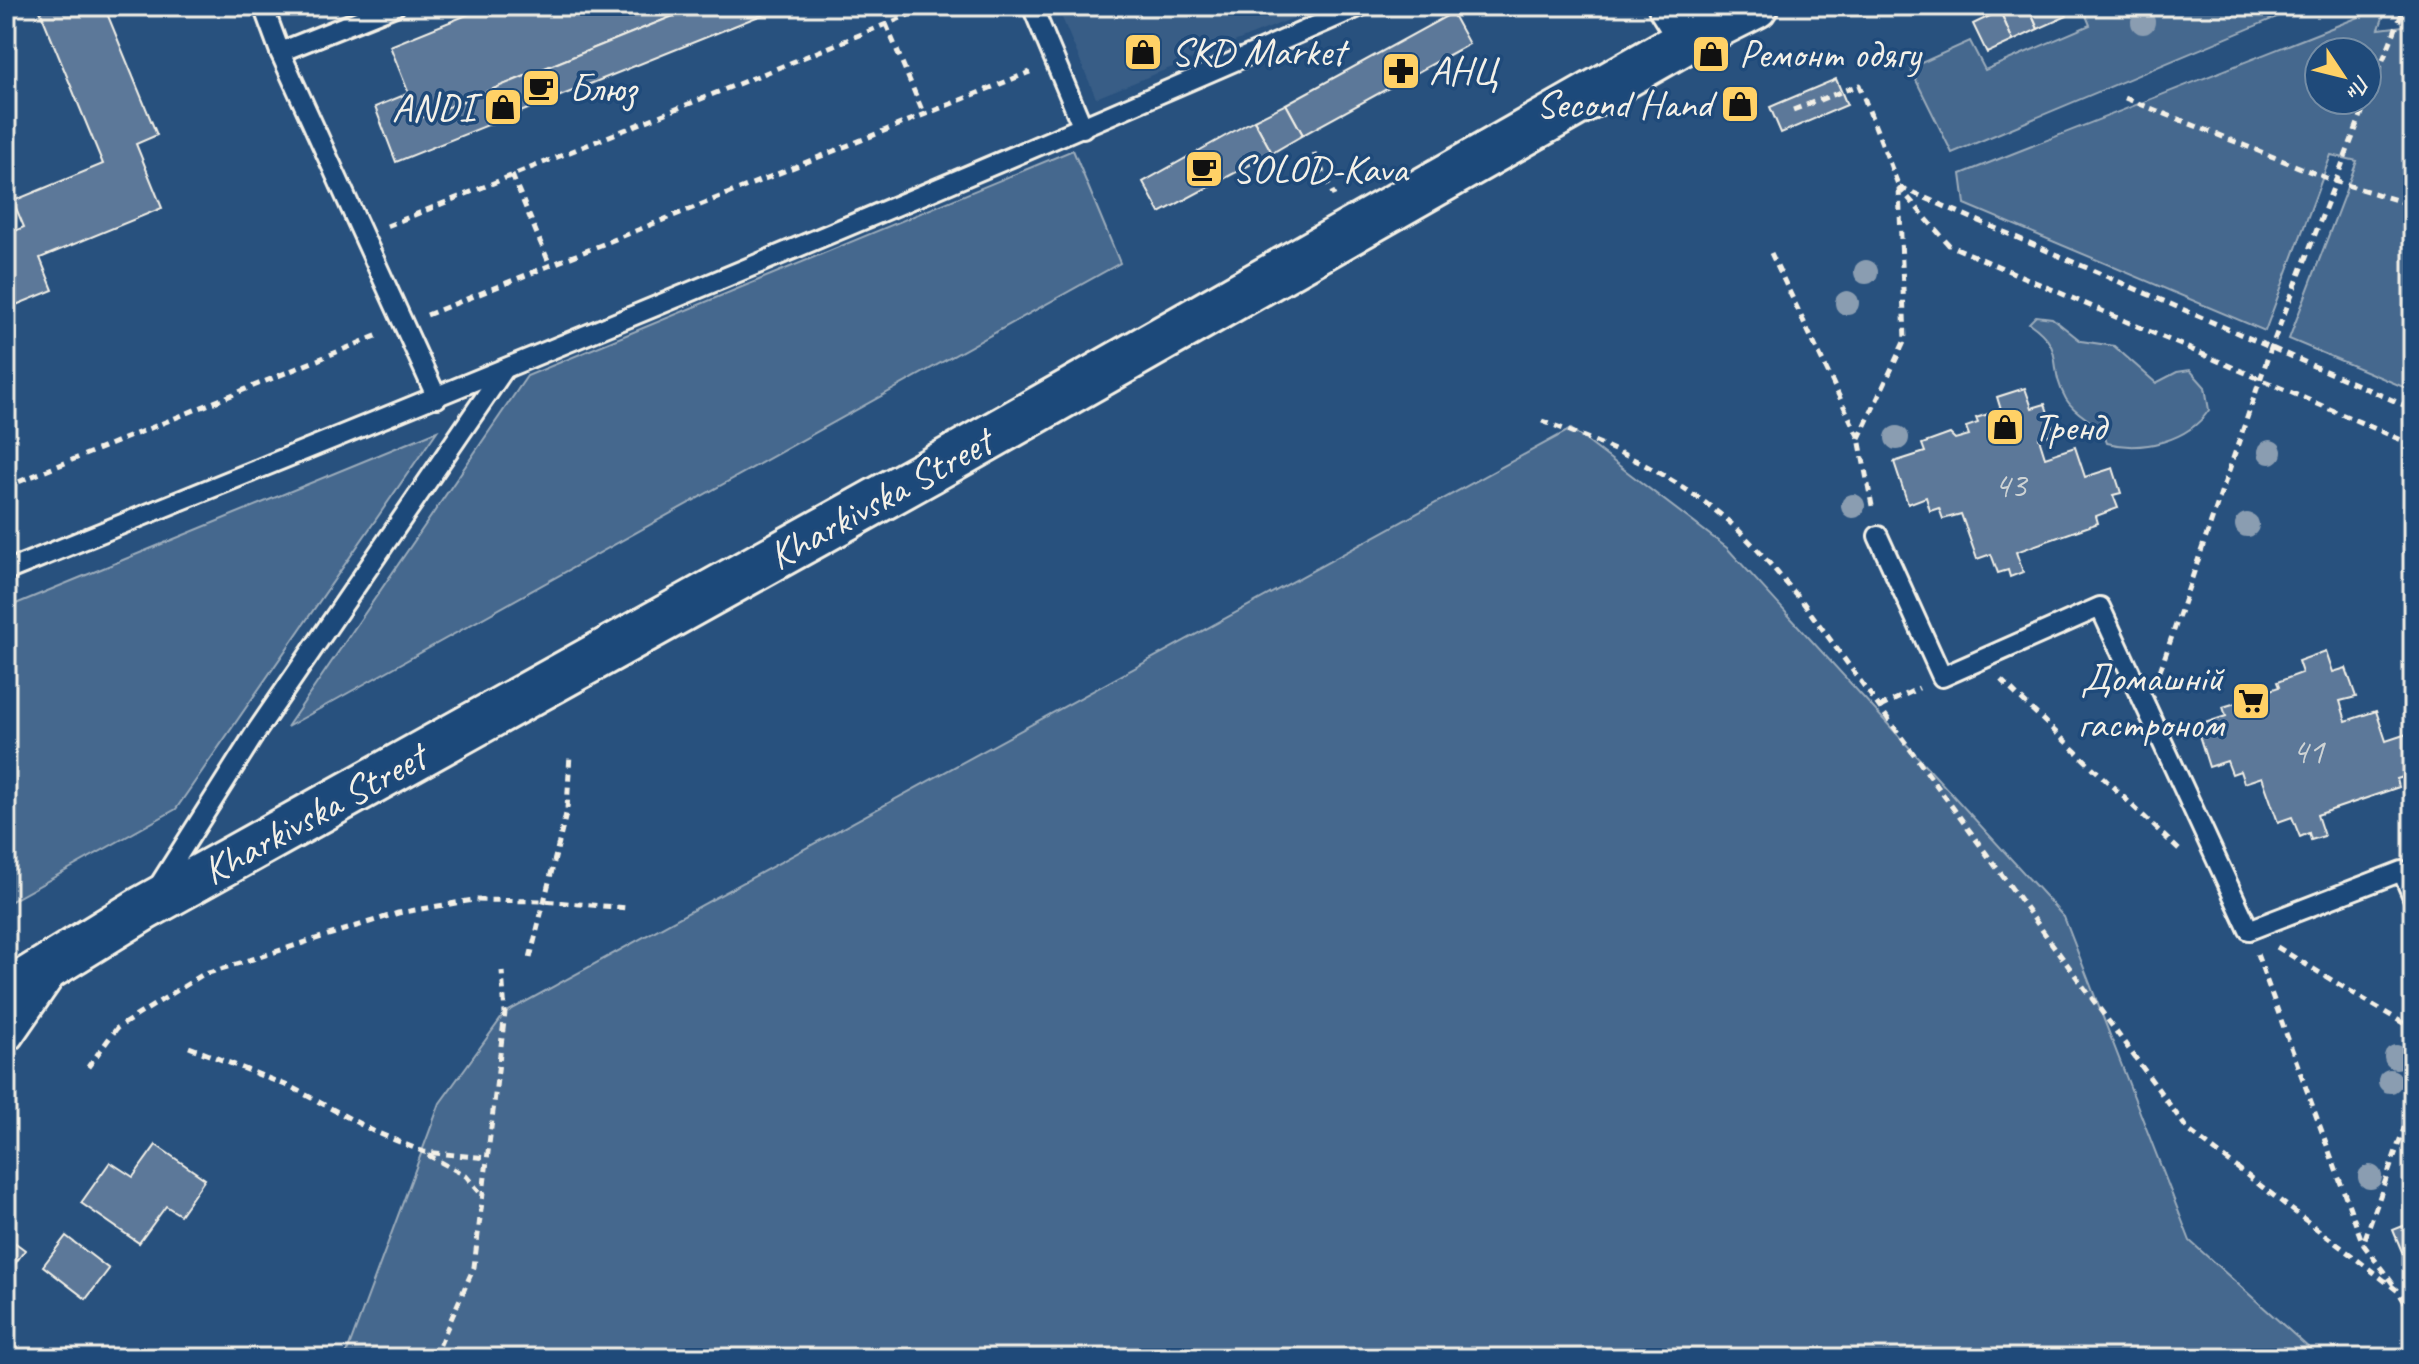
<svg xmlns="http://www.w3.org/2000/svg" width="2419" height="1364" font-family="Caveat,sans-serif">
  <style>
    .built { fill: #375d86 }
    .green { fill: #45688e; stroke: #9cacbb; stroke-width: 2; fill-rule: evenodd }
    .building { fill: #5b7899; stroke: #f4f1e8; stroke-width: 2 }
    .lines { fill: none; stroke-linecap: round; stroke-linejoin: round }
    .service-casing { stroke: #f4f1e8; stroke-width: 24 }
    .minor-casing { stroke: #f4f1e8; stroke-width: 40 }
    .tertiary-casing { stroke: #f4f1e8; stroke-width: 50 }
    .primary-casing { stroke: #f4f1e8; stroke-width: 50 }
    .path { stroke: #f4f1e8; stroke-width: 5; stroke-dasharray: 8 6; stroke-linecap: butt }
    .service { stroke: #1f4a7a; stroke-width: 18 }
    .minor { stroke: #1f4a7a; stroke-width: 34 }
    .tertiary { stroke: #1f4a7a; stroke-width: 44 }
    .primary { stroke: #1f4a7a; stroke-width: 44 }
    .tree { fill: #8a9db1 }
    .labels { text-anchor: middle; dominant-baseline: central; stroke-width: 7; stroke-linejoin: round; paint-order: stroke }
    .number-label { font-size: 36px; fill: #ced3d4 }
    .poi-label { font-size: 40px; fill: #f4f1e8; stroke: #1f4a7a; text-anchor: start }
    .street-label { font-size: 40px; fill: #f4f1e8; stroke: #1f4a7a }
  </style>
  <rect width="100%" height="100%" fill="#28517e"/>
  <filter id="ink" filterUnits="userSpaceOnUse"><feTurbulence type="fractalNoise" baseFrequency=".0125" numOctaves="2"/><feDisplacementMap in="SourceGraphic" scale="16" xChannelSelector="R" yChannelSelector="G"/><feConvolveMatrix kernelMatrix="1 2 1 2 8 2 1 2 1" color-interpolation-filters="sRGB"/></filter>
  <g filter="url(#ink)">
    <polygon class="built" points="1057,6 1323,6 1096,98"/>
    <g class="green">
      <polygon points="2082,6 2303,6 1952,153 1910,68 1970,41 1985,70 2090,25"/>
      <path d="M2387,6L2379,29L2411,25L2413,20V391L2289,339L2357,161L2331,155L2265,331L1965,204L1961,174ZM2319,52H2367V100H2319Z"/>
      <polygon points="1073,150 1120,263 287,727 527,376"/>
      <path d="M2036,316L2052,318L2081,341L2114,346L2156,383L2177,372L2190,370L2205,387L2209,410C2188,441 2143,452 2107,443C2100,420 2078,419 2066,399C2046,364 2068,350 2029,323Z"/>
      <polygon points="1571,429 1727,548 2064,917 2190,1241 2320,1358 345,1358 440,1103 505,1013"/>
      <polygon points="437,431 176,809 6,904 6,608"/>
    </g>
    <g class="building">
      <polygon points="38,6 104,6 157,135 136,144 162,208 40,258 53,290 6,309 6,235 24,227 13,201 103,164"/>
      <polygon points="489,6 698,6 419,119 390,46"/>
      <polygon points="698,6 784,6 396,162 375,107 409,93 419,119"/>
      <polygon points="2010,6 2028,6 2038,29 2013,41 2000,11"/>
      <polygon points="2028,6 2062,6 2067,16 2038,29"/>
      <polygon points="2000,11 2013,41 1987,53 1973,24"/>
      <polygon points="1452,13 1469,44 1303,135 1286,104"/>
      <polygon points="1836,79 1847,105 1781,133 1770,107"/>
      <polygon points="1286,104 1303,135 1272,153 1254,120"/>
      <polygon points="1254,120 1272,153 1160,213 1143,182"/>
      <polygon points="2025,388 2032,408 2045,404 2055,433 2039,438 2045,457 2075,447 2085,477 2113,468 2121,493 2113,495 2118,508 2096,516 2098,523 2016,552 2023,572 2010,577 2008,570 1998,573 1991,554 1977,559 1961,514 1943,519 1939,508 1930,511 1926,497 1908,504 1894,462 1925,452 1922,444 1950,434 1955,439 1969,435 1966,427 1978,423 1976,418 2001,410 1997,397"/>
      <polygon points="2326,651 2333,672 2346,668 2356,697 2340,701 2346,721 2376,711 2386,741 2413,732 2413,774 2397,779 2399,787 2317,815 2324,836 2311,840 2309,833 2300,837 2292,817 2278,822 2262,777 2244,783 2240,771 2232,774 2227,761 2209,767 2196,726 2226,716 2223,707 2252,698 2257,702 2270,698 2267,691 2279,687 2277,682 2302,673 2298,661"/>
      <polygon points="156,1145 205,1179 180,1215 166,1206 139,1243 81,1203 110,1162 133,1177"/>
      <polygon points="2413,1222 2413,1278 2393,1230"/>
      <polygon points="6,1236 25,1250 6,1276"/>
      <polygon points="66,1236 109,1269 86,1299 43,1266"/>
    </g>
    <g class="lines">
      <defs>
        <g id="service">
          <polyline points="263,6 280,52"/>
          <polyline points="395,6 280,52 437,398"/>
          <polyline points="1032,6 1083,128"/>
          <polyline points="1878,536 1942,677 2100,607 2249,930 2402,871 2413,897"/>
          <path d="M6,571C460,388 913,203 1361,6"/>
          <polyline points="158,887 254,735 503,371"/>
        </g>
        <polyline id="minor" points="6,1034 49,972"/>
        <polyline id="tertiary" points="1671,6 1691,38"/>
        <polyline id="primary" points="6,993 144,908 930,471 1691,38 1755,6"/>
      </defs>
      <use href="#service" class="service-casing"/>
      <use href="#minor" class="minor-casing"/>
      <use href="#tertiary" class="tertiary-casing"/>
      <use href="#primary" class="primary-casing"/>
      <g class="path">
        <polyline points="886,24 924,115"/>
        <polyline points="2125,98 2334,181 2413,205"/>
        <polyline points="2367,99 2405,6"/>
        <polyline points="1793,110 1859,85 1899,187 1905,340 1859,438"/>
        <polyline points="1314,153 1334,196"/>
        <polyline points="512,175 550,265"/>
        <polyline points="1899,187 1949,245 2413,445"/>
        <polyline points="1900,187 2413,409"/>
        <polyline points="387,226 931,6"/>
        <polyline points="1771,253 1859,438 1873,511"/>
        <polyline points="427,315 1030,72"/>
        <path d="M1542,421C1612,446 1680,477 1736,528C1760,550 1780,577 1802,601L2188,1130L2398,1291L2413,1316"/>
        <polyline points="6,487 381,334"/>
        <polyline points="2160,671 2271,348 2367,100"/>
        <polyline points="2001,680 2179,850"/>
        <polyline points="1880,707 1919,688"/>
        <polyline points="2277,947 2413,1029"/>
        <polyline points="2257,954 2363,1244"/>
        <polyline points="530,958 567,810 570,753"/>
        <polyline points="189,1047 293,1088 373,1131 424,1152 487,1158"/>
        <polyline points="88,1067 117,1028 202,975 398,913 473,900 543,901 627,908"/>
        <polyline points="428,1155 466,1176 482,1195"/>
        <polyline points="2393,1284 2363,1244 2413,1103"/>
        <polyline points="434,1358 474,1267 505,1013 502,971"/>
      </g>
      <use href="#service" class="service"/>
      <use href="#minor" class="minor"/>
      <use href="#tertiary" class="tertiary"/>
      <use href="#primary" class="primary"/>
    </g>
    <g class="tree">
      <circle cx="2143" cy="22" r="12"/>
      <circle cx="1866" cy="272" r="12"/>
      <circle cx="1847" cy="303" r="12"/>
      <circle cx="1897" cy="438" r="12"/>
      <circle cx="2270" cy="452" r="12"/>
      <circle cx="1853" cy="506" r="12"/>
      <circle cx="2247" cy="525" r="12"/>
      <circle cx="2396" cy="1057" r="12"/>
      <circle cx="2390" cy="1081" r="12"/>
      <circle cx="2370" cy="1177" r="12"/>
    </g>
  </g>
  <defs>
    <symbol id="shop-square" viewBox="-11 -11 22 22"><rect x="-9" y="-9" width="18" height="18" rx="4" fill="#ffd166" stroke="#1f4a7a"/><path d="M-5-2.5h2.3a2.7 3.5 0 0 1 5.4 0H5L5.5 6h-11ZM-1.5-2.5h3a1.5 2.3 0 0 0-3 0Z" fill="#111"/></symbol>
    <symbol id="pharmacy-square" viewBox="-11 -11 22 22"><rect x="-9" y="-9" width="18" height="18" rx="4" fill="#ffd166" stroke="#1f4a7a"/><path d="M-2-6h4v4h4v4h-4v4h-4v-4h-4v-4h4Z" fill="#111"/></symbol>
    <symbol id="cafe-square" viewBox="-11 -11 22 22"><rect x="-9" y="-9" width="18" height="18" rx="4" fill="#ffd166" stroke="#1f4a7a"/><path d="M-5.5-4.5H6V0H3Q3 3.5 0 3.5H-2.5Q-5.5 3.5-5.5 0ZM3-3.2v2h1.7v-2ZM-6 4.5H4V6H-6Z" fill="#111"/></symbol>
    <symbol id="supermarket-square" viewBox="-11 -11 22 22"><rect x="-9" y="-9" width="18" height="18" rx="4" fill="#ffd166" stroke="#1f4a7a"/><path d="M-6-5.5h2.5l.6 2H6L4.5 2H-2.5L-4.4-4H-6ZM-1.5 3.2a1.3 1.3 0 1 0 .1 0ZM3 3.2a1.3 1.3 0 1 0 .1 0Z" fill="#111"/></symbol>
  </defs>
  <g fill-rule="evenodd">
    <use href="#shop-square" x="1121" y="30" width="44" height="44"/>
    <use href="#shop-square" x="1689" y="32" width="44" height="44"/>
    <use href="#pharmacy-square" x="1379" y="49" width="44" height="44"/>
    <use href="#cafe-square" x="519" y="66" width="44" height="44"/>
    <use href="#shop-square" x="1718" y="82" width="44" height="44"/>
    <use href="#shop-square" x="481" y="85" width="44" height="44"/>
    <use href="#cafe-square" x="1182" y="147" width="44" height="44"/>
    <use href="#shop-square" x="1983" y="405" width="44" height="44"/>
    <use href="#supermarket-square" x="2229" y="679" width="44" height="44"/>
  </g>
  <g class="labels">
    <g class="number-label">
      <text x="2010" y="485">43</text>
      <text x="2308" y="751">41</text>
    </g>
    <g class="poi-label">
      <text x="1171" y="52">SKD Market</text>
      <text x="1739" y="54">Ремонт одягу</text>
      <text x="1429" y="71">АНЦ</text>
      <text x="569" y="88">Блюз</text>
      <text x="1712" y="104" text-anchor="end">Second Hand</text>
      <text x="475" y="107" text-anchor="end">ANDI</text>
      <text x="1232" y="169">SOLOD-Kava</text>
      <text x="2033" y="427">Тренд</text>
      <text x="2223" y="678" text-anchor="end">Домашній<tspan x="2223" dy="46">гастроном</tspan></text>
    </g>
    <g class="street-label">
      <text transform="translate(880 499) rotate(-29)">Kharkivska Street</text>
      <text transform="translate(314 814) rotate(-29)">Kharkivska Street</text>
    </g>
  </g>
  <rect width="2419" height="1364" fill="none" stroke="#1f4a7a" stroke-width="32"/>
  <rect x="16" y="16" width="2387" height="1332" fill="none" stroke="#f4f1e8" stroke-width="3" filter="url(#ink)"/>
  <g transform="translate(2343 76) rotate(125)"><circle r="38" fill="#1f4a7a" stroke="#748da6" stroke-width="2"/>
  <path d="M0-6L14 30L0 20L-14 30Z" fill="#ffd166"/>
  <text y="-12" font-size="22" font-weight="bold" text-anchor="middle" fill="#f4f1e8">Пн</text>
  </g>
</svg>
